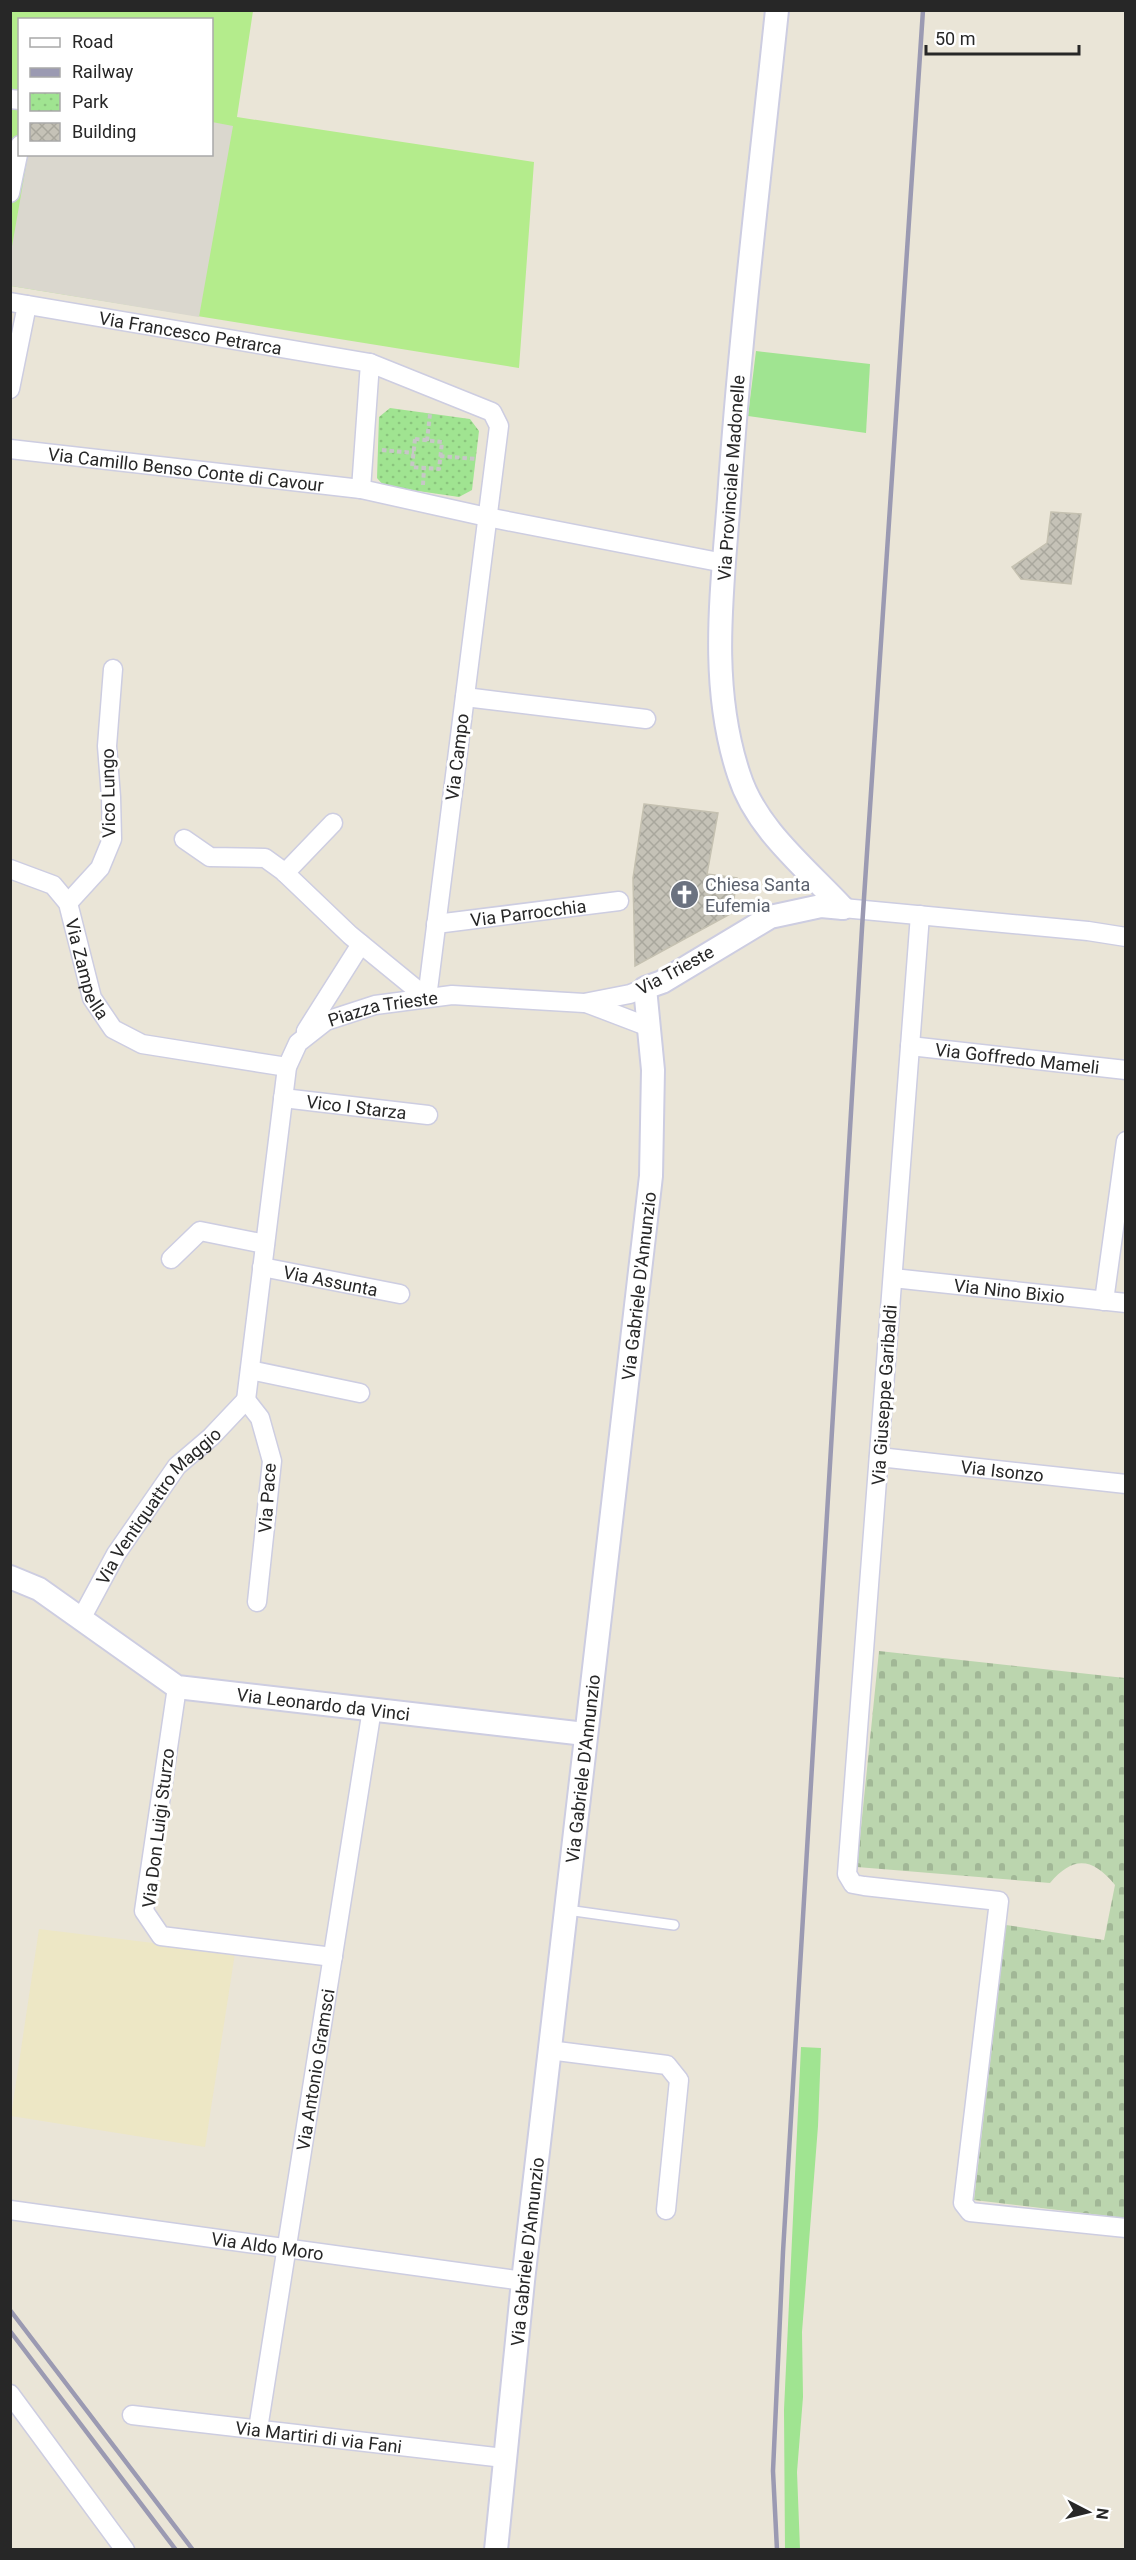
<svg xmlns="http://www.w3.org/2000/svg" width="1136" height="2560" font-family="Roboto,sans-serif">
  <style>
    .education { fill: #ede7c5 }
    .grass { fill: #a0e491 }
    .cemetery { fill: url(#cemetery-stones) }
    .park { fill: url(#park-dots) }
    .pitch { fill: #b4ec8c; fill-rule: evenodd }
    .plaza { fill: #dad7ce }
    .building { fill: url(#building-cross-hatch); stroke: #c5c1b1; stroke-width: 1.5 }
    .lines { fill: none; stroke-linecap: round; stroke-linejoin: round }
    .service-casing { stroke: #cdcde1; stroke-width: 12 }
    .minor-casing { stroke: #cdcde1; stroke-width: 21 }
    .tertiary-casing { stroke: #cdcde1; stroke-width: 26 }
    .path { stroke: #c7c7c7; stroke-width: 4; stroke-dasharray: 4.5 3; stroke-linecap: butt }
    .service { stroke: #fff; stroke-width: 9 }
    .minor { stroke: #fff; stroke-width: 18 }
    .tertiary { stroke: #fff; stroke-width: 22 }
    .rail { stroke: #9b9ab2; stroke-width: 4.5 }
    .labels { text-anchor: middle; dominant-baseline: central; stroke-width: 6; stroke-linejoin: round; paint-order: stroke }
    .street-label { font-size: 18px; fill: #272727; stroke: #fff }
    .worship-label { font-size: 18px; fill: #5b616d; stroke: #fff; text-anchor: start }
  </style>
  <defs>
    <pattern id="cemetery-stones" width="16" height="16" patternUnits="userSpaceOnUse" patternTransform="scale(1.5)"><rect width="16" height="16" fill="#bbd5ae"/><path d="M2 7V4a2 2 0 0 1 4 0v3zM10 15v-3a2 2 0 0 1 4 0v3z" fill="#a1b796"/></pattern>
    <pattern id="park-dots" width="8" height="8" patternUnits="userSpaceOnUse" patternTransform="scale(1.5)"><rect width="8" height="8" fill="#a0e491"/><path d="M2 2h.1M6 6h.1" fill="none" stroke="#8ac47d" stroke-width="1.8" stroke-linecap="round"/></pattern>
    <pattern id="building-cross-hatch" width="8" height="8" patternUnits="userSpaceOnUse" patternTransform="scale(1.5)"><rect width="8" height="8" fill="#c5c2b7"/><path d="M0 0l8 8M0 8l8-8" fill="none" stroke="#a9a79d"/></pattern>
  </defs>
  <rect width="100%" height="100%" fill="#eae5d7"/>
  <polygon class="education" points="39,1929 235,1953 205,2147 11,2116"/>
  <g class="grass">
    <polygon points="756,351 870,364 866,433 748,416"/>
    <polygon points="801,2047 821,2048 818,2126 802,2332 803,2397 797,2472 800,2549 785,2550 784,2410"/>
  </g>
  <path class="cemetery" d="M879,1651L1125,1678V2218L974,2200L1006,1925L1104,1940L1115,1885C1092,1857 1073,1856 1050,1883L857,1867Z"/>
  <polygon class="park" points="390,408 470,419 479,431 472,490 459,497 384,486 377,478 379,417"/>
  <path class="pitch" d="M10,11H253L237,117L534,162L519,368L11,286ZM20,20H212V154H20Z"/>
  <polygon class="plaza" points="212,122 233,126 199,317 11,286 11,252 28,155 212,154"/>
  <g class="building">
    <polygon points="1051,512 1081,514 1071,584 1021,579 1012,567 1047,543"/>
    <polygon points="644,804 718,813 707,874 737,878 732,913 635,966 633,878"/>
  </g>
  <g class="lines">
    <defs>
      <polyline id="service" points="567,1910 674,1925"/>
      <g id="minor">
        <polyline points="10,99 20,100"/>
        <polyline points="10,193 20,145"/>
        <path id="s1" d="M10,302L370,363L492,412L499,426L427,998"/>
        <polyline points="370,363 361,489 487,517 724,563"/>
        <polyline points="10,389 27,305"/>
        <path id="s2" d="M10,449L361,489"/>
        <polyline points="465,697 646,719"/>
        <polyline points="184,839 210,857 265,858 283,871 350,935 427,998"/>
        <path id="s3" d="M10,869L53,885L68,903L92,998L113,1029L142,1044L287,1067"/>
        <polyline points="285,873 333,823"/>
        <polyline points="68,903 100,868 112,839 111,797 107,746 113,669"/>
        <polyline points="843,908 1088,931 1126,937"/>
        <polyline points="920,915 847,1874 853,1884 864,1886 999,1901 963,2203 970,2212 1126,2228"/>
        <path id="s4" d="M436,924L619,901"/>
        <polyline points="586,1003 649,1027"/>
        <polyline points="306,1031 361,944"/>
        <path id="s5" d="M910,1046L1126,1070"/>
        <path id="s6" d="M283,1098L428,1115"/>
        <polyline points="171,1259 200,1231 265,1244"/>
        <path id="s7" d="M262,1267L400,1294"/>
        <path id="s8" d="M893,1278L1126,1303"/>
        <polyline points="1104,1301 1126,1141"/>
        <polyline points="250,1370 360,1393"/>
        <path id="s9" d="M246,1400L287,1067L298,1043L326,1021L375,1005L452,995L584,1003L630,994L645,988"/>
        <polyline points="246,1400 260,1418 272,1461 257,1602"/>
        <path id="s10" d="M879,1457L1126,1484"/>
        <path id="s11" d="M81,1619L116,1554L177,1466L211,1437L246,1400"/>
        <polyline points="177,1687 144,1911 161,1936 333,1957"/>
        <polyline points="549,2050 667,2065 679,2080 666,2210"/>
        <path id="s12" d="M10,2210L523,2281"/>
        <polyline points="10,2394 125,2550"/>
        <path id="s13" d="M132,2415L504,2458"/>
        <path id="s14" d="M258,2429L372,1709"/>
      </g>
      <g id="tertiary">
        <path d="M777,10C760,173 740,336 729,499C722,592 709,685 739,775C756,829 806,868 843,908"/>
        <path id="s15" d="M10,1577L39,1589L177,1687L585,1734"/>
        <path id="s16" d="M496,2550L523,2281L651,1176L653,1070L645,988L662,982L770,917L821,906L843,908"/>
      </g>
    </defs>
    <use href="#service" class="service-casing"/>
    <use href="#minor" class="minor-casing"/>
    <use href="#tertiary" class="tertiary-casing"/>
    <g class="path">
      <polygon points="415,439 442,442 439,469 412,467"/>
      <polyline points="427,441 430,414"/>
      <polyline points="382,450 414,453"/>
      <polyline points="440,456 476,459"/>
      <polyline points="423,485 424,468"/>
    </g>
    <use href="#service" class="service"/>
    <use href="#minor" class="minor"/>
    <use href="#tertiary" class="tertiary"/>
    <g class="rail">
      <polyline points="10,2310 193,2550"/>
      <polyline points="10,2331 176,2550"/>
      <polyline points="777,2550 773,2471 783,2252 862,928 923,10"/>
    </g>
  </g>
  <defs>
    <symbol id="church-disc" viewBox="-11 -11 22 22"><circle r="9.5" fill="#6b7280" stroke="#fff"/><path d="M-1.2-6h2.4v3.5h3.3v2.4h-3.3V6h-2.4V-.1h-3.3v-2.4h3.3Z" fill="#fff"/></symbol>
  </defs>
  <g fill-rule="evenodd">
    <use href="#church-disc" x="668" y="878" width="33" height="33"/>
  </g>
  <g class="labels">
    <g class="street-label">
      <text stroke="none"><textPath href="#s1" startOffset="183">Via Francesco Petrarca</textPath></text>
      <text stroke="none"><textPath href="#s2" startOffset="177">Via Camillo Benso Conte di Cavour</textPath></text>
      <text transform="translate(731 478) rotate(-86)">Via Provinciale Madonelle</text>
      <text transform="translate(457 757) rotate(-83)">Via Campo</text>
      <text transform="translate(108 793) rotate(-91)">Vico Lungo</text>
      <text stroke="none"><textPath href="#s4" startOffset="93">Via Parrocchia</textPath></text>
      <text stroke="none"><textPath href="#s3" startOffset="138">Via Zampella</textPath></text>
      <text transform="translate(675 970) rotate(-28)">Via Trieste</text>
      <text stroke="none"><textPath href="#s9" startOffset="456">Piazza Trieste</textPath></text>
      <text stroke="none"><textPath href="#s5" startOffset="108">Via Goffredo Mameli</textPath></text>
      <text stroke="none"><textPath href="#s6" startOffset="74">Vico I Starza</textPath></text>
      <text stroke="none"><textPath href="#s7" startOffset="70">Via Assunta</textPath></text>
      <text stroke="none"><textPath href="#s16" startOffset="1272">Via Gabriele D'Annunzio</textPath></text>
      <text stroke="none"><textPath href="#s8" startOffset="117">Via Nino Bixio</textPath></text>
      <text transform="translate(884 1395) rotate(-86)">Via Giuseppe Garibaldi</text>
      <text stroke="none"><textPath href="#s10" startOffset="124">Via Isonzo</textPath></text>
      <text transform="translate(267 1498) rotate(-86)">Via Pace</text>
      <text stroke="none"><textPath href="#s11" startOffset="138">Via Ventiquattro Maggio</textPath></text>
      <text stroke="none"><textPath href="#s15" startOffset="348">Via Leonardo da Vinci</textPath></text>
      <text stroke="none"><textPath href="#s16" startOffset="786">Via Gabriele D'Annunzio</textPath></text>
      <text transform="translate(158 1828) rotate(-83)">Via Don Luigi Sturzo</text>
      <text stroke="none"><textPath href="#s14" startOffset="364">Via Antonio Gramsci</textPath></text>
      <text stroke="none"><textPath href="#s12" startOffset="260">Via Aldo Moro</textPath></text>
      <text stroke="none"><textPath href="#s16" startOffset="300">Via Gabriele D'Annunzio</textPath></text>
      <text stroke="none"><textPath href="#s13" startOffset="188">Via Martiri di via Fani</textPath></text>
    </g>
    <g class="worship-label">
      <text x="705" y="884">Chiesa Santa<tspan x="705" dy="21">Eufemia</tspan></text>
    </g>
  </g>
  <rect width="1136" height="2560" fill="none" stroke="#272727" stroke-width="24"/>
  <rect x="18" y="18" width="195" height="138" fill="#ffffff" stroke="#a9a9a9" stroke-width="1.5"/>
  <rect x="30" y="38" width="30" height="9" fill="#ffffff" stroke="#a9a9a9" stroke-width="1.5"/>
  <text x="72" y="48" font-size="18" fill="#272727">Road</text>
  <rect x="30" y="68" width="30" height="9" fill="#9b9ab2" stroke="#a9a9a9" stroke-width="1.5"/>
  <text x="72" y="78" font-size="18" fill="#272727">Railway</text>
  <rect x="30" y="93" width="30" height="18" fill="url(#park-dots)" stroke="#a9a9a9" stroke-width="1.5"/>
  <text x="72" y="108" font-size="18" fill="#272727">Park</text>
  <rect x="30" y="123" width="30" height="18" fill="url(#building-cross-hatch)" stroke="#a9a9a9" stroke-width="1.5"/>
  <text x="72" y="138" font-size="18" fill="#272727">Building</text>
  <g transform="translate(1088 2512) rotate(97)" stroke="#ffffff" stroke-width="4.5" paint-order="stroke">
  <path d="M0-4.5L10 22L0 15L-10 22Z" fill="#272727"/>
  <text y="-9" font-size="16" font-weight="bold" text-anchor="middle" fill="#272727">N</text>
  </g>
  <path d="M926 45v9h153v-9" fill="none" stroke="#272727" stroke-width="3"/>
  <text x="935" y="45" font-size="18" fill="#272727" stroke="#ffffff" stroke-width="4.5" paint-order="stroke">50 m</text>
</svg>
